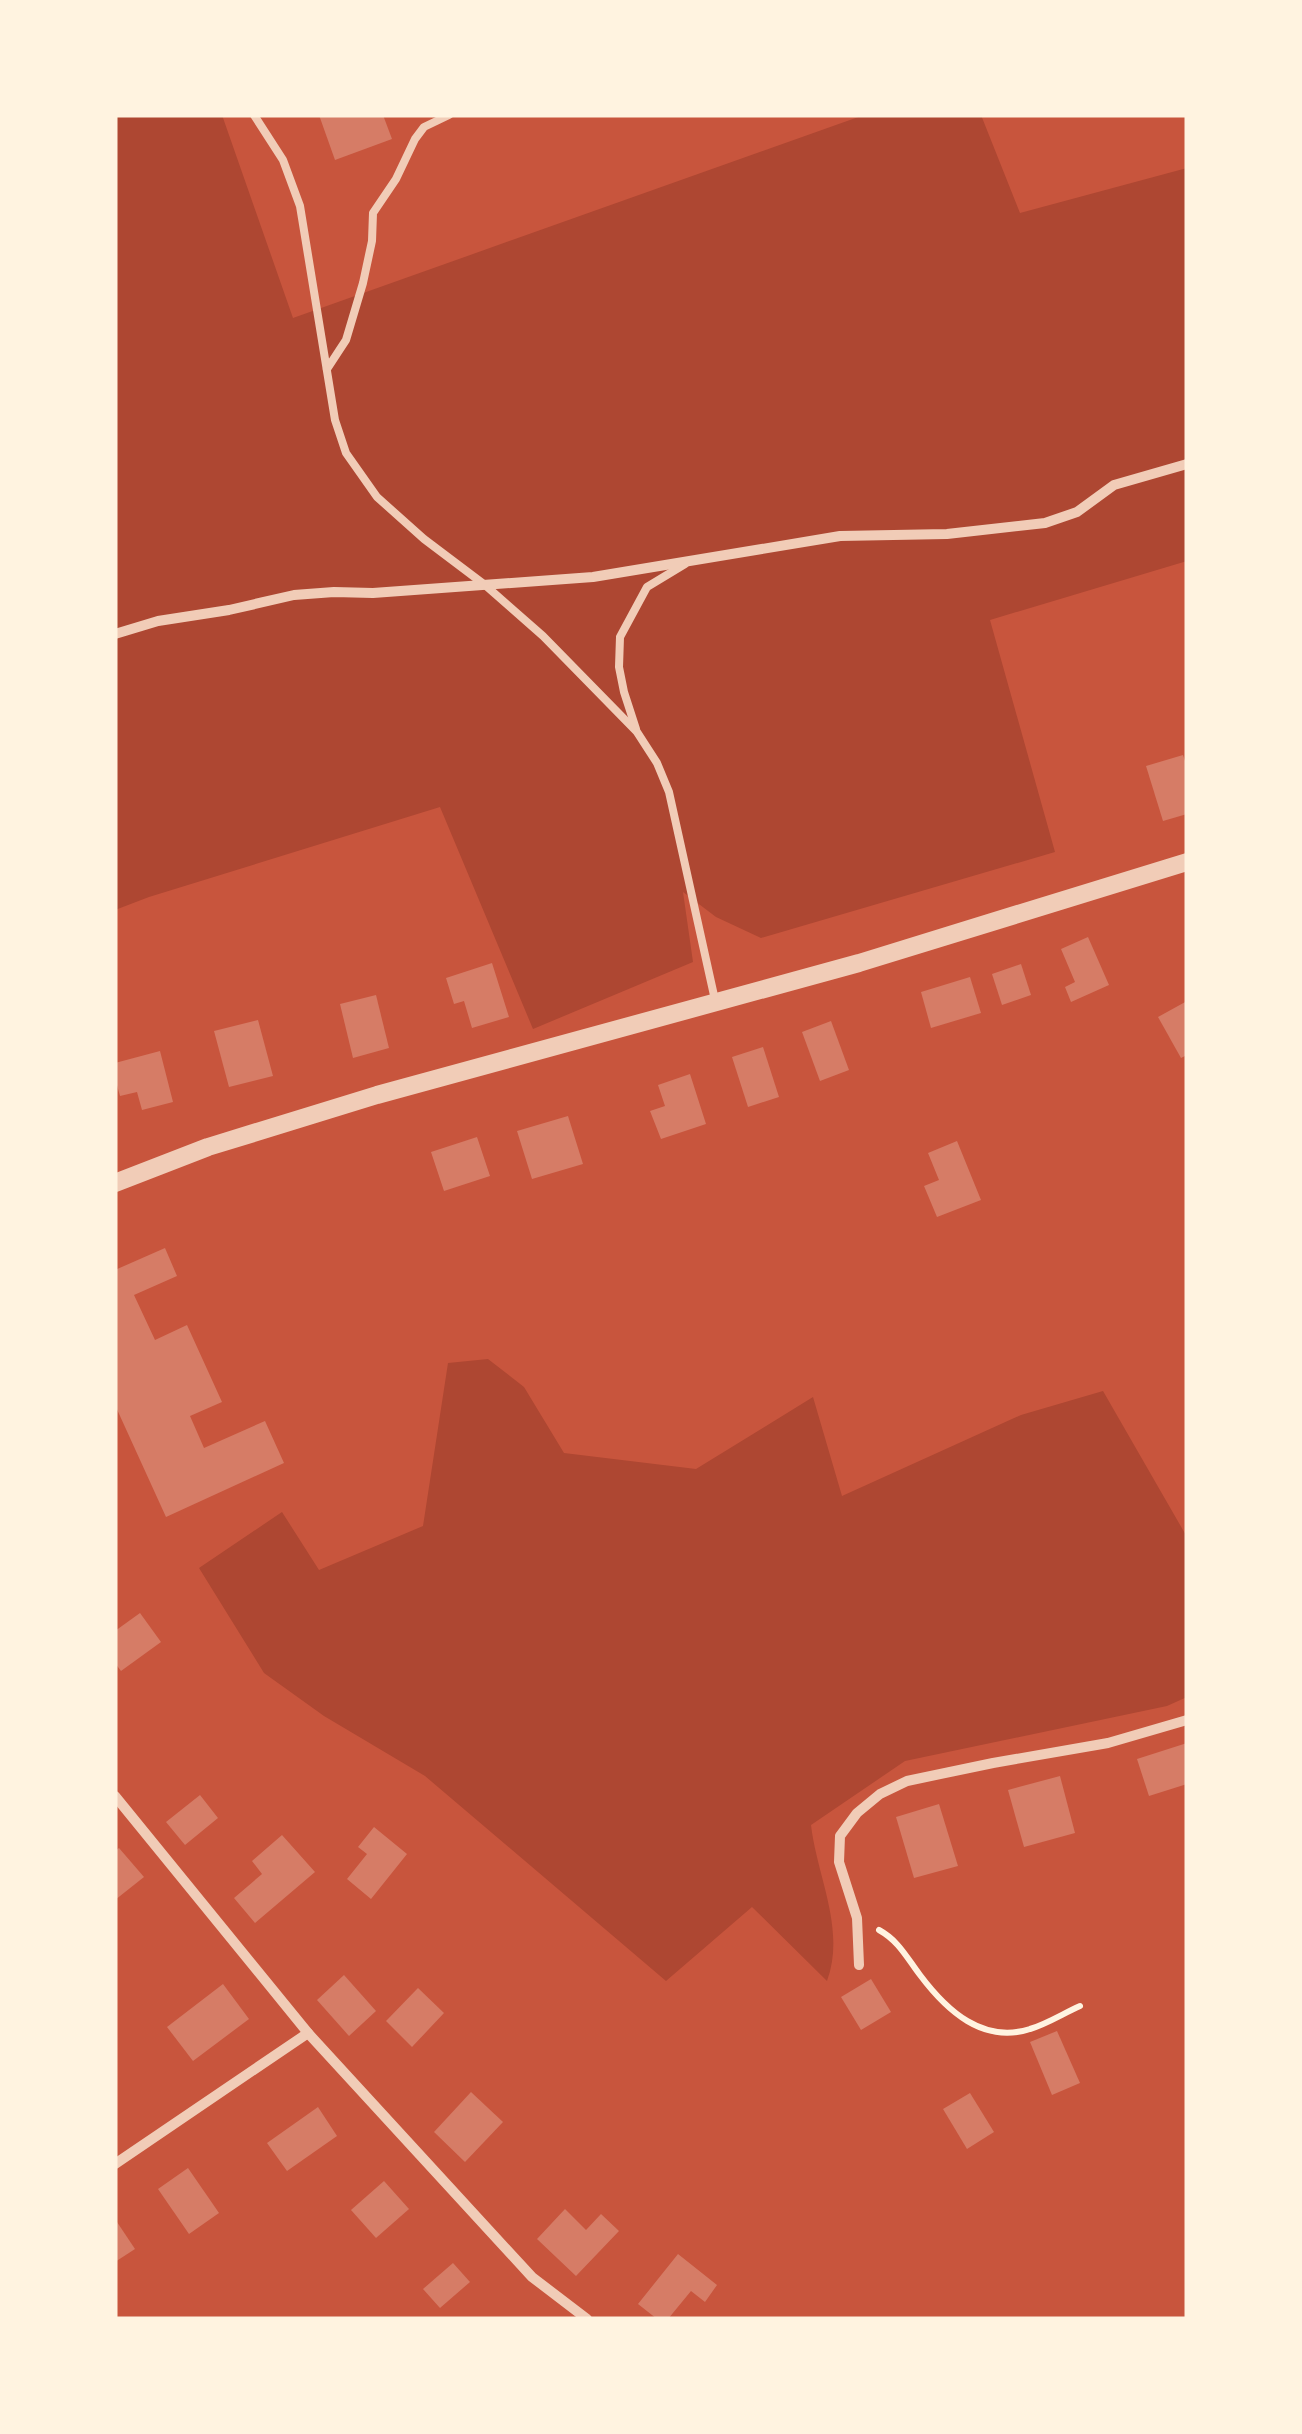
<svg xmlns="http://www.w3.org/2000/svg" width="1302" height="2434" font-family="Barlow,sans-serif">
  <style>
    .green { fill: #ae4732 }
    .building { fill: #d67c66 }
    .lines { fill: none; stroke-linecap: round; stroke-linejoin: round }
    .path { stroke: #fff3e0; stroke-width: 6 }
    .service { stroke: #f1ccb7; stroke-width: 8 }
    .minor { stroke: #f1ccb7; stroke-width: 10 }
    .tertiary { stroke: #f1ccb7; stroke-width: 18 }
  </style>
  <rect width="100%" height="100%" fill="#c8553d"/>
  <g class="green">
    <polygon points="115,115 222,115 293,318 864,115 981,115 1020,213 1187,168 1187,561 990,620 1055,852 761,938 716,917 683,892 693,962 533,1029 440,807 149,897 115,910"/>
    <path d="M488,1359L524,1387L564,1453L696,1469L813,1397L842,1496L1021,1415L1103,1391L1187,1537V1697L1167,1706L905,1761L811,1825C817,1877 846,1929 827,1981L752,1907L666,1981L425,1776L324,1716L264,1673L199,1568L282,1512L319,1570L423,1526L448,1363Z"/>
  </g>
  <g class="building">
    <polygon points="319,115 383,115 392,139 335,160"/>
    <polygon points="1183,755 1187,767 1187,814 1163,821 1146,766"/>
    <polygon points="1088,937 1109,985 1071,1002 1065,987 1075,982 1061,949"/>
    <polygon points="492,963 509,1017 472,1028 464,1001 454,1004 446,978"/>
    <polygon points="1021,964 1031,995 1002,1005 992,974"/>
    <polygon points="970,977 981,1013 931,1028 921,992"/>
    <polygon points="376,995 389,1048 353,1058 340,1004"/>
    <polygon points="1187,1001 1187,1055 1181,1058 1158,1017"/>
    <polygon points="258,1020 273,1076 229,1087 214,1031"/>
    <polygon points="831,1021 849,1070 820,1081 802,1032"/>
    <polygon points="763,1047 779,1097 748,1107 732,1057"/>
    <polygon points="160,1051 173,1102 142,1110 137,1092 120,1096 115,1078 115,1063"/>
    <polygon points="690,1074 706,1124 661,1139 650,1111 665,1106 658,1085"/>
    <polygon points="568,1116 583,1164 532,1179 517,1131"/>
    <polygon points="477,1137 490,1176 444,1191 431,1152"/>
    <polygon points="957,1141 981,1200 937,1217 924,1186 939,1180 928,1153"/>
    <polygon points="165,1248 177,1276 134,1295 155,1340 187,1325 222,1402 190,1416 204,1448 265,1421 284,1463 166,1517 115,1405 115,1270"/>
    <polygon points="140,1613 161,1642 121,1671 115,1663 115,1631"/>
    <polygon points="1187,1743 1187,1784 1149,1796 1137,1759"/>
    <polygon points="1060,1776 1075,1833 1024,1847 1008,1790"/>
    <polygon points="200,1795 218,1818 185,1845 166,1822"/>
    <polygon points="939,1804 958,1866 914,1878 896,1817"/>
    <polygon points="374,1827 407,1854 371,1899 347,1879 367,1854 358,1847"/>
    <polygon points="282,1835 315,1872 255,1923 234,1898 262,1874 252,1861"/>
    <polygon points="119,1848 144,1877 115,1900 115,1851"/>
    <polygon points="344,1975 376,2011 349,2036 317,2000"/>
    <polygon points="871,1979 891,2012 861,2030 841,1997"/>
    <polygon points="223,1984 249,2019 193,2061 167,2027"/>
    <polygon points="418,1988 444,2013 412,2047 386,2021"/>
    <polygon points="1057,2031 1080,2083 1052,2095 1030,2042"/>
    <polygon points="471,2092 503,2122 465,2162 434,2132"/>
    <polygon points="970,2093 994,2132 967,2149 943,2109"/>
    <polygon points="318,2107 337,2136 287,2171 267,2143"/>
    <polygon points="188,2168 219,2213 189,2234 158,2189"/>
    <polygon points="384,2181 409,2209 376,2238 351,2210"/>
    <polygon points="565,2209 586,2230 601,2214 619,2231 576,2276 537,2239"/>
    <polygon points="115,2219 135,2249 115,2262"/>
    <polygon points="678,2254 717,2285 705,2302 691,2291 668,2319 657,2319 638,2304"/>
    <polygon points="453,2263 470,2282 440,2308 423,2289"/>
  </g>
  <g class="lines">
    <path class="path" d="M879,1930C899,1941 907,1958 920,1975C947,2011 983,2044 1030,2029C1047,2024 1064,2013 1080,2006"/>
    <g class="service">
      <polyline points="254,115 283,160 300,206 335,420 346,453 377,497 424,539 485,585 543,636 637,732 657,763 669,792 715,1000"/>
      <polyline points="327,369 346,340 363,283 372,241 373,213 396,179 415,139 424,127 449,115"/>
      <polyline points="636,729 624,692 619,667 620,637 647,587 685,564"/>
    </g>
    <g class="minor">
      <polyline points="115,634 158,621 229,610 294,595 334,592 373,593 593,577 840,536 947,534 1045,523 1077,512 1114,485 1187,464"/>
      <polyline points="115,1796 308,2033 532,2277 587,2319"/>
      <polyline points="859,1965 857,1918 839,1862 840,1836 857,1813 880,1794 907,1781 993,1763 1108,1743 1187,1720"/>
      <polyline points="115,2164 308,2033"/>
    </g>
    <polyline class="tertiary" points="115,1183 208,1147 377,1095 859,963 1187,862"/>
  </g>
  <rect width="1302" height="2434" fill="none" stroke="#fff3e0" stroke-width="235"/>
</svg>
